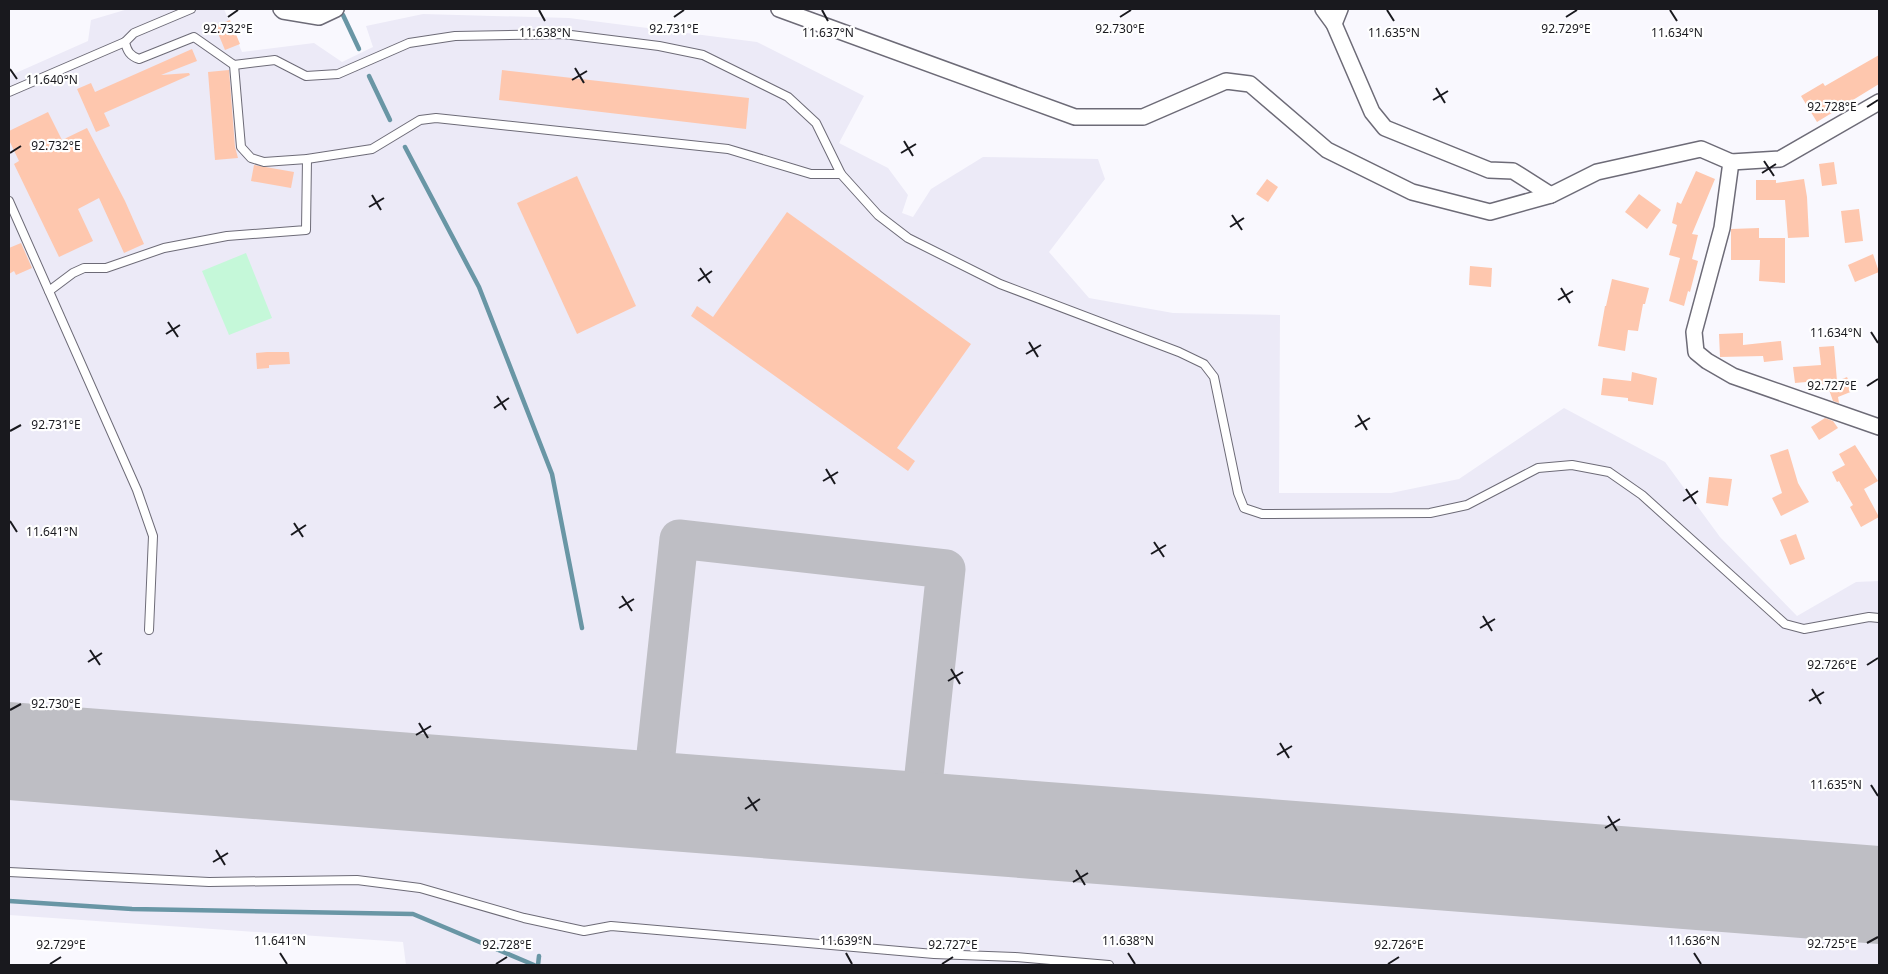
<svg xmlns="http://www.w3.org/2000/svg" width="1888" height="974" font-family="'Noto Sans',sans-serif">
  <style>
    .built { fill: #eceaf7 }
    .green { fill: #c5f8d9 }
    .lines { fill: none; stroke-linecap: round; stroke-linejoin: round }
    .stream { stroke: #6996a5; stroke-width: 4.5 }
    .taxiway { stroke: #bebec4; stroke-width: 39 }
    .runway { stroke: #bebec4; stroke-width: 98 }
    .building { fill: #fec7ae }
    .lane-casing { stroke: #6d6b77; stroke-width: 10 }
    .street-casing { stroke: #6d6b77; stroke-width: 18 }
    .lane { stroke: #fff; stroke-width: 8 }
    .street { stroke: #fff; stroke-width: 15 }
    .ticks { fill: none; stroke: #19191e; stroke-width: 2 }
    .ticks-label { font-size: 12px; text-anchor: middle; fill: #19191e; stroke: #fff; stroke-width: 4.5; stroke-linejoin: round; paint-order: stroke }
  </style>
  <rect width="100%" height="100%" fill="#f9f8fe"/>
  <polygon class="built" points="128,9 224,9 242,52 314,43 342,62 373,47 366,26 423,14 569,18 757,42 864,96 839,143 888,168 908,195 902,213 913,217 931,189 983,157 1098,159 1105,179 1049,252 1089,298 1173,313 1280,315 1279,493 1391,493 1459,479 1564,408 1665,462 1720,537 1797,616 1856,582 1879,581 1879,965 406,965 403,942 9,915 9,76 88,41 91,20"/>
  <polygon class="green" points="246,253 272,318 229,335 202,271"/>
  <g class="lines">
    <g class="stream">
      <polyline points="343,15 359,49"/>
      <polyline points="369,76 390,120"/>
      <polyline points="405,147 479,287 552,474 582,628"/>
      <polyline points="9,901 132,909 413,914 534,965"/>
      <polyline points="538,965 539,956"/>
    </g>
    <polyline class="taxiway" points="651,801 679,539 946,569 919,821"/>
    <polyline class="runway" points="9,751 1879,895"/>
  </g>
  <g class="building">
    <polygon points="230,20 240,44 225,50 215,26"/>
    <polygon points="192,49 197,61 161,75 189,73 190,75 104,113 110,126 96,132 77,89 91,83 95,92"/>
    <polygon points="1879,55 1879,84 1817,122 1801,96 1823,83 1825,86"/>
    <polygon points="229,70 235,147 238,158 215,160 208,72"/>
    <polygon points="502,70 749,98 746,129 499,100"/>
    <polygon points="48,112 62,140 87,128 125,201 144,244 124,253 99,198 78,209 93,241 59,257 14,164 19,161 9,140 9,131"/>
    <polygon points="1834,162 1837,184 1822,186 1819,164"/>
    <polygon points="254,165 294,172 291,188 251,181"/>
    <polygon points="1696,171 1715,179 1692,234 1698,235 1692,259 1698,261 1690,292 1688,291 1684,306 1669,301 1680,258 1669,255 1677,225 1672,223 1677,202 1681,204"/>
    <polygon points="577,176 636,306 577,334 517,203"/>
    <polygon points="1267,179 1278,187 1268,202 1256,194"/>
    <polygon points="1804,179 1807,197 1809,237 1788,238 1785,200 1756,200 1756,180 1776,180 1776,183"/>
    <polygon points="1639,194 1661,210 1647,229 1625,212"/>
    <polygon points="1859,209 1863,241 1845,243 1841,211"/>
    <polygon points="787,212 971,344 897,448 915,461 908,471 691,316 697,306 713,317"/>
    <polygon points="1759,228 1759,238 1785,238 1785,283 1759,281 1760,260 1731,260 1731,229"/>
    <polygon points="21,243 32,268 16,275 14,271 9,274 9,248"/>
    <polygon points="1873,254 1879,272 1855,282 1848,265"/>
    <polygon points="1470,266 1492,268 1491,287 1469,285"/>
    <polygon points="1612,279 1649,288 1645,304 1643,304 1638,331 1628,330 1625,351 1598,346 1605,306 1606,306"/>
    <polygon points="1743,333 1743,345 1781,341 1783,360 1764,362 1763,356 1720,357 1719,334"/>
    <polygon points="1834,346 1837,381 1847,377 1853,391 1838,397 1839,403 1833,401 1827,384 1807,385 1806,382 1795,383 1793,367 1821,365 1819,347"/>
    <polygon points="267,352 289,352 290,364 269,365 269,368 257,369 256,353"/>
    <polygon points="1632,372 1657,378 1653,405 1628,401 1628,398 1601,395 1603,378 1631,381"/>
    <polygon points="1825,418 1833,421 1838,428 1819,440 1811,427"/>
    <polygon points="1855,445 1878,481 1864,489 1879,517 1861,527 1850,507 1853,505 1839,481 1837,482 1832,472 1845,465 1839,454"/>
    <polygon points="1788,449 1798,483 1809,502 1781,516 1772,498 1782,493 1770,455"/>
    <polygon points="1709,477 1732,479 1728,506 1706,503"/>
    <polygon points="1796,534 1805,559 1790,565 1780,540"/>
  </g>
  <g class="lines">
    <defs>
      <g id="lane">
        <path d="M191,9L134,33L125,42C127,51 130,56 139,59L194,37L234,65L275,60L306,76L338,74L409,43L455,36L563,34L659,46L703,55L788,97L816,123L841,174L878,215L908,238L1000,284L1179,352L1204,364L1214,377L1238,493L1244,508L1262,514L1430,513L1467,505L1538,468L1572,465L1609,472L1642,495L1785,624L1804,629L1869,617L1879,618"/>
        <polyline points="234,65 241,147 251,158 264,162 307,159 372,149 420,120 436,118 728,149 811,174 841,174"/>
        <polyline points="9,92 125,42"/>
        <polyline points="9,201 137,490 153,536 149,630"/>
        <polyline points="49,291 73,273 84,268 106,268 164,248 227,236 306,230 307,159"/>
        <polyline points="9,872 209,882 357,880 420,888 524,918 584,931 611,926 934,954 1015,957 1109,965"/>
      </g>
      <g id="street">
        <polyline points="281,9 283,11 319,17 336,9"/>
        <polyline points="779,9 1075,117 1143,117 1226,81 1250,84 1327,150 1412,192 1490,212 1551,195 1597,172 1701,149 1731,162 1722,228 1694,332 1696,352 1707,361 1733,376 1879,427"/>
        <polyline points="1323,9 1334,24 1372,112 1385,128 1489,170 1513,171 1551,195"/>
        <polyline points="1334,24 1340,9"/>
        <polyline points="1731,162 1780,159 1879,102"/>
      </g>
    </defs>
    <use href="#lane" class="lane-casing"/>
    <use href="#street" class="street-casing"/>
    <use href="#lane" class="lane"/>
    <use href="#street" class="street"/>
  </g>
  <path class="ticks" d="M539,10L545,21M822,10L828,21M1387,10L1394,21M1670,10L1677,21M228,17L238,10M674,17L684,10M1120,17L1131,10M1566,17L1577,10M575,68L584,83M10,69L17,79M572,80L587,71M1436,88L1445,103M1433,100L1448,91M1867,107L1878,100M904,141L913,156M10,153L21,146M901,153L916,144M1764,161L1774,176M1762,173L1776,164M372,195L381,210M369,207L384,198M1232,215L1242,230M1230,227L1244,218M700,268L710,283M698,281L712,271M1561,288L1570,303M1558,300L1573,291M168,322L178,337M1871,332L1878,343M166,334L180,325M1029,342L1038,357M1026,354L1041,345M1867,386L1878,379M497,396L506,410M494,408L509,398M1358,415L1367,430M1355,427L1370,418M10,431L21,425M826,469L835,484M823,481L838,472M1686,489L1696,504M1683,501L1698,491M10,521L17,532M294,523L303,537M291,535L306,525M1154,542L1164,557M1151,554L1166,545M622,596L632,611M619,608L634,599M1483,616L1492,631M1480,628L1495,619M90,650L100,665M88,662L102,653M1867,665L1878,658M951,669L960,684M948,681L963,672M1812,689L1821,704M1809,701L1824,692M10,710L21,704M419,723L428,738M416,735L431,726M1280,743L1289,758M1277,755L1292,746M1871,785L1878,796M748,797L757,811M745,809L760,799M1608,816L1617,831M1605,828L1620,819M216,850L225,865M213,862L228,853M1076,870L1085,885M1073,882L1088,873M1867,943L1878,937M280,953L287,964M846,953L852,964M1128,953L1135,964M1694,953L1701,964M50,964L61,957M496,964L507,957M942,964L953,957M1388,964L1399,957"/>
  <g class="ticks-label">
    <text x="1120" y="33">92.730°E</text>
    <text x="228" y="33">92.732°E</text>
    <text x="674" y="33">92.731°E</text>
    <text x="1566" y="33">92.729°E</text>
    <text x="828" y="37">11.637°N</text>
    <text x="545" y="37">11.638°N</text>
    <text x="1394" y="37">11.635°N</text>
    <text x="1677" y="37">11.634°N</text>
    <text x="52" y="84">11.640°N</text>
    <text x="1832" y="111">92.728°E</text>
    <text x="56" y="150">92.732°E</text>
    <text x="1836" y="337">11.634°N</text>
    <text x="1832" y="390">92.727°E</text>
    <text x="56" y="429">92.731°E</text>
    <text x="52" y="536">11.641°N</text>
    <text x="1832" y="669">92.726°E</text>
    <text x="56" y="708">92.730°E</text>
    <text x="1836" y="789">11.635°N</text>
    <text x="280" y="945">11.641°N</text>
    <text x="846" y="945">11.639°N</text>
    <text x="1128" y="945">11.638°N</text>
    <text x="1694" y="945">11.636°N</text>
    <text x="1832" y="948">92.725°E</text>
    <text x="61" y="949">92.729°E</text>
    <text x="507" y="949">92.728°E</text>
    <text x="953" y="949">92.727°E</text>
    <text x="1399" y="949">92.726°E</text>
  </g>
  <rect width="1888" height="974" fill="none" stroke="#19191e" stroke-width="20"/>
</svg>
